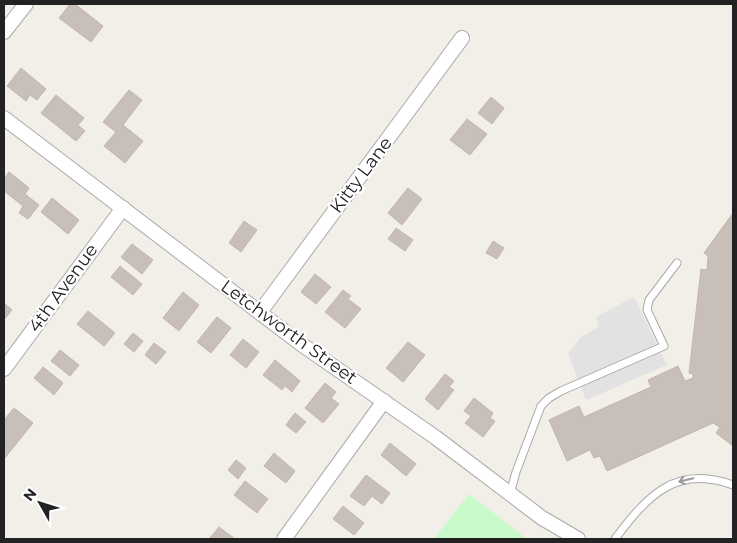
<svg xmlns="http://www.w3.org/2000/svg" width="737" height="543" font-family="Montserrat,sans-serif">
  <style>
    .park { fill: #c8facc }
    .parking { fill: #e2e2e2 }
    .building { fill: #c7bfb8; stroke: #c4b6ab }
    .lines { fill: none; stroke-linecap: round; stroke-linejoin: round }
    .lane-casing { stroke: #a9a9a9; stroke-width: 9 }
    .street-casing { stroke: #a9a9a9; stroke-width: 16 }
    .lane { stroke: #fff; stroke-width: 7 }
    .street { stroke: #fff; stroke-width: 14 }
    .oneway { stroke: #9c9c9c }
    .labels { text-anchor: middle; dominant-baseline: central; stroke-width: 4.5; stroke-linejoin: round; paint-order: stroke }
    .street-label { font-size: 18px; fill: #222; stroke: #fff }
  </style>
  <rect width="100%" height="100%" fill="#f2efe9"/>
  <polygon class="park" points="469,494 527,539 434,539"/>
  <polygon class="parking" points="634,297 667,365 586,400 568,354 580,338 599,326 596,317"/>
  <g class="building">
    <polygon points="70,4 75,4 103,26 91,42 59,18"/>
    <polygon points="21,68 46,89 37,100 30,95 26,101 7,86"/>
    <polygon points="129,90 142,100 123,125 143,141 125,163 104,146 116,132 103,122"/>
    <polygon points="56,95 84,118 78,125 85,131 76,141 41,113"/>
    <polygon points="491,97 504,108 492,124 478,113"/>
    <polygon points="467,119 487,134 470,155 450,140"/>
    <polygon points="9,172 29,188 25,194 39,205 28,219 19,213 23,206 4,191 4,179"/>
    <polygon points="408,188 422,199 402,225 388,213"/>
    <polygon points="52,198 79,220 68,234 41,212"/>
    <polygon points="733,213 733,446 716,433 720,427 713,423 607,471 600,456 594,458 590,450 567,461 549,420 579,406 584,417 651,387 648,380 678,366 685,381 693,378 693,374 689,373 701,269 707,270 708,256 704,253"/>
    <polygon points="244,221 257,230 241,252 229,243"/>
    <polygon points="396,228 413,240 405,251 388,239"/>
    <polygon points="493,241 504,248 497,259 486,253"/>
    <polygon points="132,244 153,260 142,274 121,257"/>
    <polygon points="120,266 142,284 133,295 111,277"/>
    <polygon points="315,274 331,287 316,304 301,292"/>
    <polygon points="343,290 351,296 348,299 361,309 345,328 325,312"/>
    <polygon points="183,292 199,305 179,331 163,318"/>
    <polygon points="4,303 12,310 4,320"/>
    <polygon points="88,311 115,333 104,346 77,324"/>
    <polygon points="217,317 231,328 211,353 197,342"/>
    <polygon points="133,333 143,341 134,352 124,344"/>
    <polygon points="243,339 259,352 246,368 230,355"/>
    <polygon points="408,342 425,355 403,382 386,368"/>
    <polygon points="154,343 166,352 156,364 145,355"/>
    <polygon points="60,350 79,365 70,376 51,361"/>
    <polygon points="275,360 300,381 292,392 285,386 282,390 263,375"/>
    <polygon points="43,367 63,383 54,395 34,378"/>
    <polygon points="445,374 454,381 449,387 454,390 438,410 425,399"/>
    <polygon points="325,383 336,392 331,398 339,404 323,423 305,408"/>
    <polygon points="474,398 493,413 490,418 495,421 483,437 465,423 471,416 464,411"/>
    <polygon points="14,408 33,423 4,459 4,420"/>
    <polygon points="295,413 306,422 296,433 286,425"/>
    <polygon points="390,443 416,464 406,476 381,455"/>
    <polygon points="274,453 295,471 286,483 264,466"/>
    <polygon points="236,460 246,468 238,479 228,470"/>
    <polygon points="366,475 390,493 382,504 372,496 364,506 350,496"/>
    <polygon points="245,481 268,499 257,513 234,495"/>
    <polygon points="343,506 364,523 354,535 333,519"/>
    <polygon points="219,527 235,539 209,539"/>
  </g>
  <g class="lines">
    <defs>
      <g id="lane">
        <polyline points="510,494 516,472 541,406 549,398 561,391 664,346 647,310 649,300 677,263"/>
        <path d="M615,539C647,496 676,464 733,485"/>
      </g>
      <g id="street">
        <polyline points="4,32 26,4"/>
        <polyline points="4,118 301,344 435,437 542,518 578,539"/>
        <polyline points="260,312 462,38"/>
        <polyline points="4,369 123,208"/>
        <polyline points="284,539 384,401"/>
      </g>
    </defs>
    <use href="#lane" class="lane-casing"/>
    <use href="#street" class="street-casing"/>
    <use href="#lane" class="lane"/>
    <use href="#street" class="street"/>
  </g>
  <defs><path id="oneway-shaft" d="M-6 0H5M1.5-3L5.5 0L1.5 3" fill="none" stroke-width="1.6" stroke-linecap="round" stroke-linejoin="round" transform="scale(1.25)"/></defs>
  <use class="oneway" href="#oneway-shaft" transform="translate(686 480) rotate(167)"/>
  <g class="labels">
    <g class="street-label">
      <text transform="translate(361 175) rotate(-53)">Kitty Lane</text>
      <text transform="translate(63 288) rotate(-54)">4th Avenue</text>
      <text transform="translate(289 332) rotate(36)">Letchworth Street</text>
    </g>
  </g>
  <rect width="737" height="543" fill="none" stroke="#222222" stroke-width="10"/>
  <g transform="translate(40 503) rotate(309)" stroke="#ffffff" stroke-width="4" paint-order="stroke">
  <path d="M0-4L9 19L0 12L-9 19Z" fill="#222222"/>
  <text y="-8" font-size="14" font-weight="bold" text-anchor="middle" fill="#222222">N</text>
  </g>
</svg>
